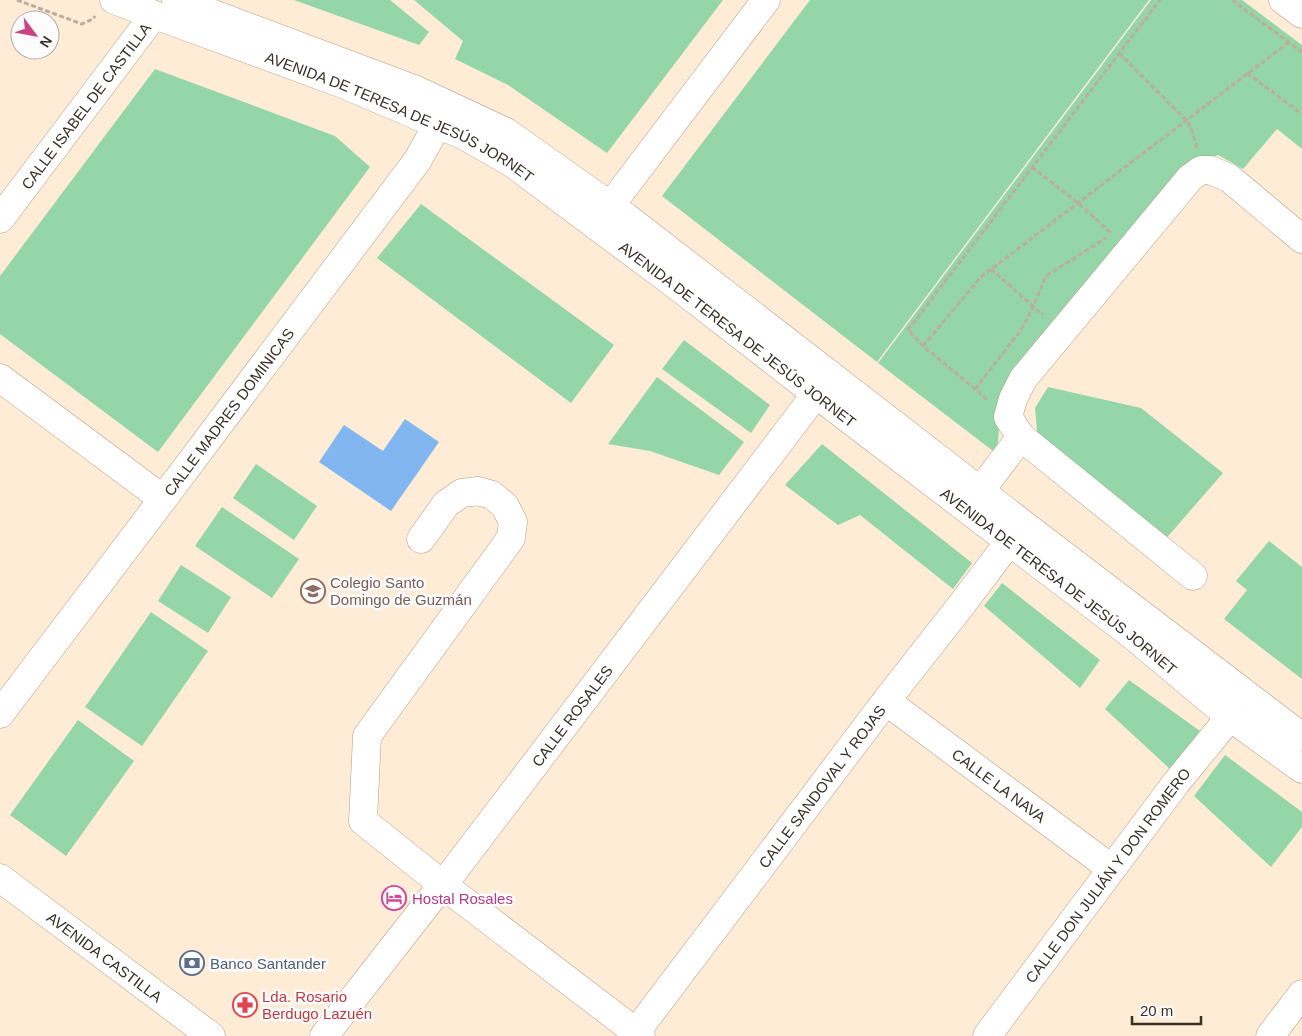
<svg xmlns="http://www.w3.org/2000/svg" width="1302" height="1036" font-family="Arial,sans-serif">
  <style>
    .green { fill: #94d6a7 }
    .water { fill: #81b6f0 }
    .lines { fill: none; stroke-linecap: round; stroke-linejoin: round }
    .minor-casing { stroke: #b29c85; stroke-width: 29 }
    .path { stroke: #bcad9c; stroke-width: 3; stroke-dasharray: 5 2.5; stroke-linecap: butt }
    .minor { stroke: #fff; stroke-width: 28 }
    .labels { text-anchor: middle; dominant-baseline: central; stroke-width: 5; stroke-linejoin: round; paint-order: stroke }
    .street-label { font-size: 15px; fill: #382f25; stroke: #fcfcfc }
    .education-label { font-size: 15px; fill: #785e54; stroke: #fcfcfc; text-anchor: start }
    .hotel-label { font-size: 15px; fill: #b23c85; stroke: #fcfcfc; text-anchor: start }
    .service-label { font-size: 15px; fill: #4e5e75; stroke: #fcfcfc; text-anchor: start }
    .health-label { font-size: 15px; fill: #be3a42; stroke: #fcfcfc; text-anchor: start }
  </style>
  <rect width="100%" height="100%" fill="#feecd7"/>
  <g class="green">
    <polygon points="294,0 390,0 429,32 419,45"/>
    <polygon points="414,0 723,0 607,153 508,85 455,59 463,41"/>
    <polygon points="810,0 1149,0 877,362 662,196"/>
    <polygon points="1151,0 1242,0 1302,45 1302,149 1277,129 1243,169 1218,155 1191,166 1002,388 997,454 878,363"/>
    <polygon points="155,69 335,136 370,167 158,452 0,334 0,276"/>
    <polygon points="421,204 614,345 571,403 377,258"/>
    <polygon points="684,340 770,405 751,433 662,369"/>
    <polygon points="657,377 744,442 719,475 650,451 608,444"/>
    <polygon points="1048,387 1141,408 1223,473 1163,542 1038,442 1035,408"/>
    <polygon points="822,444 972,563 953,589 860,515 838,525 785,485"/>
    <polygon points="256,464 317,506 294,540 233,498"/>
    <polygon points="222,507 299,559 272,598 195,546"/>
    <polygon points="1269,541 1302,567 1302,679 1224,619 1247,590 1236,581"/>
    <polygon points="181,565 231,597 208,633 158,601"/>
    <polygon points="1002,583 1100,660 1080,688 984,606"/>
    <polygon points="151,612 208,651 142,746 85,707"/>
    <polygon points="1129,680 1200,731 1170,769 1105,709"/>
    <polygon points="78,720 134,761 66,856 10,815"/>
    <polygon points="1225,755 1302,812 1302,827 1271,867 1194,796"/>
  </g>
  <polygon class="water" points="405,419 439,442 391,511 319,462 344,425 383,451"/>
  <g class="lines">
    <defs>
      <g id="minor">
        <path id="s1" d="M114,0L343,84L465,136L512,163L681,289L816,394L1132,635L1230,717L1302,769"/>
        <polyline points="176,0 414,89 506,132 626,217 1019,521 1302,737"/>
        <polyline points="1283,0 1302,14"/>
        <polyline points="610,206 766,0"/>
        <path id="s2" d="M0,219L154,15"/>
        <polyline points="0,378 163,499"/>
        <polyline points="980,491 1021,437"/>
        <polyline points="421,539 446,504 462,493 478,491 492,495 505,506 513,522 511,538 367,736 363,821 443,885 641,1036"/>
        <polyline points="1193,576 1021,437 1008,417 1013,399 1023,379 1190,178 1201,170 1210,170 1229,178 1302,239"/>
        <path id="s3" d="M886,701L1112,869"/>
        <path id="s4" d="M0,714L163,499L417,161L438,124L444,107"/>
        <path id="s5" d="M0,878L211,1036"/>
        <path id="s6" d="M636,1032L886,701L963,603L1009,542"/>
        <path id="s7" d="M324,1036L431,899L456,868L816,394"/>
        <path id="s8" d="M987,1036L1176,783L1230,717"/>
        <polyline points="1270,1036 1302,994"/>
      </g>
    </defs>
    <use href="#minor" class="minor-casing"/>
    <g class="path">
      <polyline points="17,0 82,24 93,19 95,16"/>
      <polyline points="1232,0 1302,52"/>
      <polyline points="1119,53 1186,120 1191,128 1197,148"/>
      <polyline points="1247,73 1302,114"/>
      <polyline points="1032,167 1078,203 1112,234"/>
      <polyline points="991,269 1043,315"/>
      <polyline points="923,346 981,277 1289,42"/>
      <polyline points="975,389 1021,330 1033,307 1046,276 1106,238"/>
      <polyline points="987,399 923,346 908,330 1160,0"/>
    </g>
    <use href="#minor" class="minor"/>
  </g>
  <defs>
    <symbol id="school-ring" viewBox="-11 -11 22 22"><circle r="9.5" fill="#fcfcfc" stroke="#8d6e63" stroke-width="1.5"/><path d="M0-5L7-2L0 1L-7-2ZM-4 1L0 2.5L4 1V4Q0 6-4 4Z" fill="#8d6e63"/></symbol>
    <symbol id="hotel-ring" viewBox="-11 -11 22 22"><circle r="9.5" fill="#fcfcfc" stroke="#d1479c" stroke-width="1.5"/><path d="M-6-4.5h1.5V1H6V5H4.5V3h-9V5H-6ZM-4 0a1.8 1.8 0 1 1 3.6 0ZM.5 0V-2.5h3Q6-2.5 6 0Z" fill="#d1479c"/></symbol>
    <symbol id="bank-ring" viewBox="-11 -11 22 22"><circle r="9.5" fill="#fcfcfc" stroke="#5c6f8a" stroke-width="1.5"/><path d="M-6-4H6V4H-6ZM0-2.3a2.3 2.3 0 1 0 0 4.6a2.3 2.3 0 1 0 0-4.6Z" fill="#5c6f8a"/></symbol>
    <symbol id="pharmacy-ring" viewBox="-11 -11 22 22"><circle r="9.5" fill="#fcfcfc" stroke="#e0444e" stroke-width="1.5"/><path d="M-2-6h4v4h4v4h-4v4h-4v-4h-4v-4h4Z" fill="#e0444e"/></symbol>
  </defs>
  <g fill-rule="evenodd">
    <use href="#school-ring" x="299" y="577" width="28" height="28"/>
    <use href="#hotel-ring" x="380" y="884" width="28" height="28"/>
    <use href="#bank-ring" x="178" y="949" width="28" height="28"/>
    <use href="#pharmacy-ring" x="231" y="991" width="28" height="28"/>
  </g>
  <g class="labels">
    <g class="street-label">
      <text stroke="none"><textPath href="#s2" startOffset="142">CALLE ISABEL DE CASTILLA</textPath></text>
      <text stroke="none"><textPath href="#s1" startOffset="309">AVENIDA DE TERESA DE JESÚS JORNET</textPath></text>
      <text stroke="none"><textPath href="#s1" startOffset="714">AVENIDA DE TERESA DE JESÚS JORNET</textPath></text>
      <text stroke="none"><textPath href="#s4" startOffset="379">CALLE MADRES DOMINICAS</textPath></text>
      <text stroke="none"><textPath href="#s1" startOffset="1119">AVENIDA DE TERESA DE JESÚS JORNET</textPath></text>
      <text stroke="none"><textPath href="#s7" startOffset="405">CALLE ROSALES</textPath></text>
      <text stroke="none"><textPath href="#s3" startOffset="141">CALLE LA NAVA</textPath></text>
      <text stroke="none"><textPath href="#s6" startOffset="308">CALLE SANDOVAL Y ROJAS</textPath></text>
      <text stroke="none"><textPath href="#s8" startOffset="201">CALLE DON JULIÁN Y DON ROMERO</textPath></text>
      <text stroke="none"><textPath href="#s5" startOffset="131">AVENIDA CASTILLA</textPath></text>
    </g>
    <g class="education-label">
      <text x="330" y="582">Colegio Santo<tspan x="330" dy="17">Domingo de Guzmán</tspan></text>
    </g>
    <g class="hotel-label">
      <text x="412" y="898">Hostal Rosales</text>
    </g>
    <g class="service-label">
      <text x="210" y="963">Banco Santander</text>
    </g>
    <g class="health-label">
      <text x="262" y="996">Lda. Rosario<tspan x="262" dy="17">Berdugo Lazuén</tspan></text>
    </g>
  </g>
  <g transform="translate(35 35) rotate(122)"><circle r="24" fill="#fcfcfc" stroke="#aeaaa6"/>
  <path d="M0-4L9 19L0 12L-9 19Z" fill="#ca4382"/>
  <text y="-8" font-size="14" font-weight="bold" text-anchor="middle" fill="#382f25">N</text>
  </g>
  <path d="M1132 1016v8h69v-8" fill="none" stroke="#382f25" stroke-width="2.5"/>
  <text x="1140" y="1016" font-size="15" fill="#382f25" stroke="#fcfcfc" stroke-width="4" paint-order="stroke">20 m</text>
</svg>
